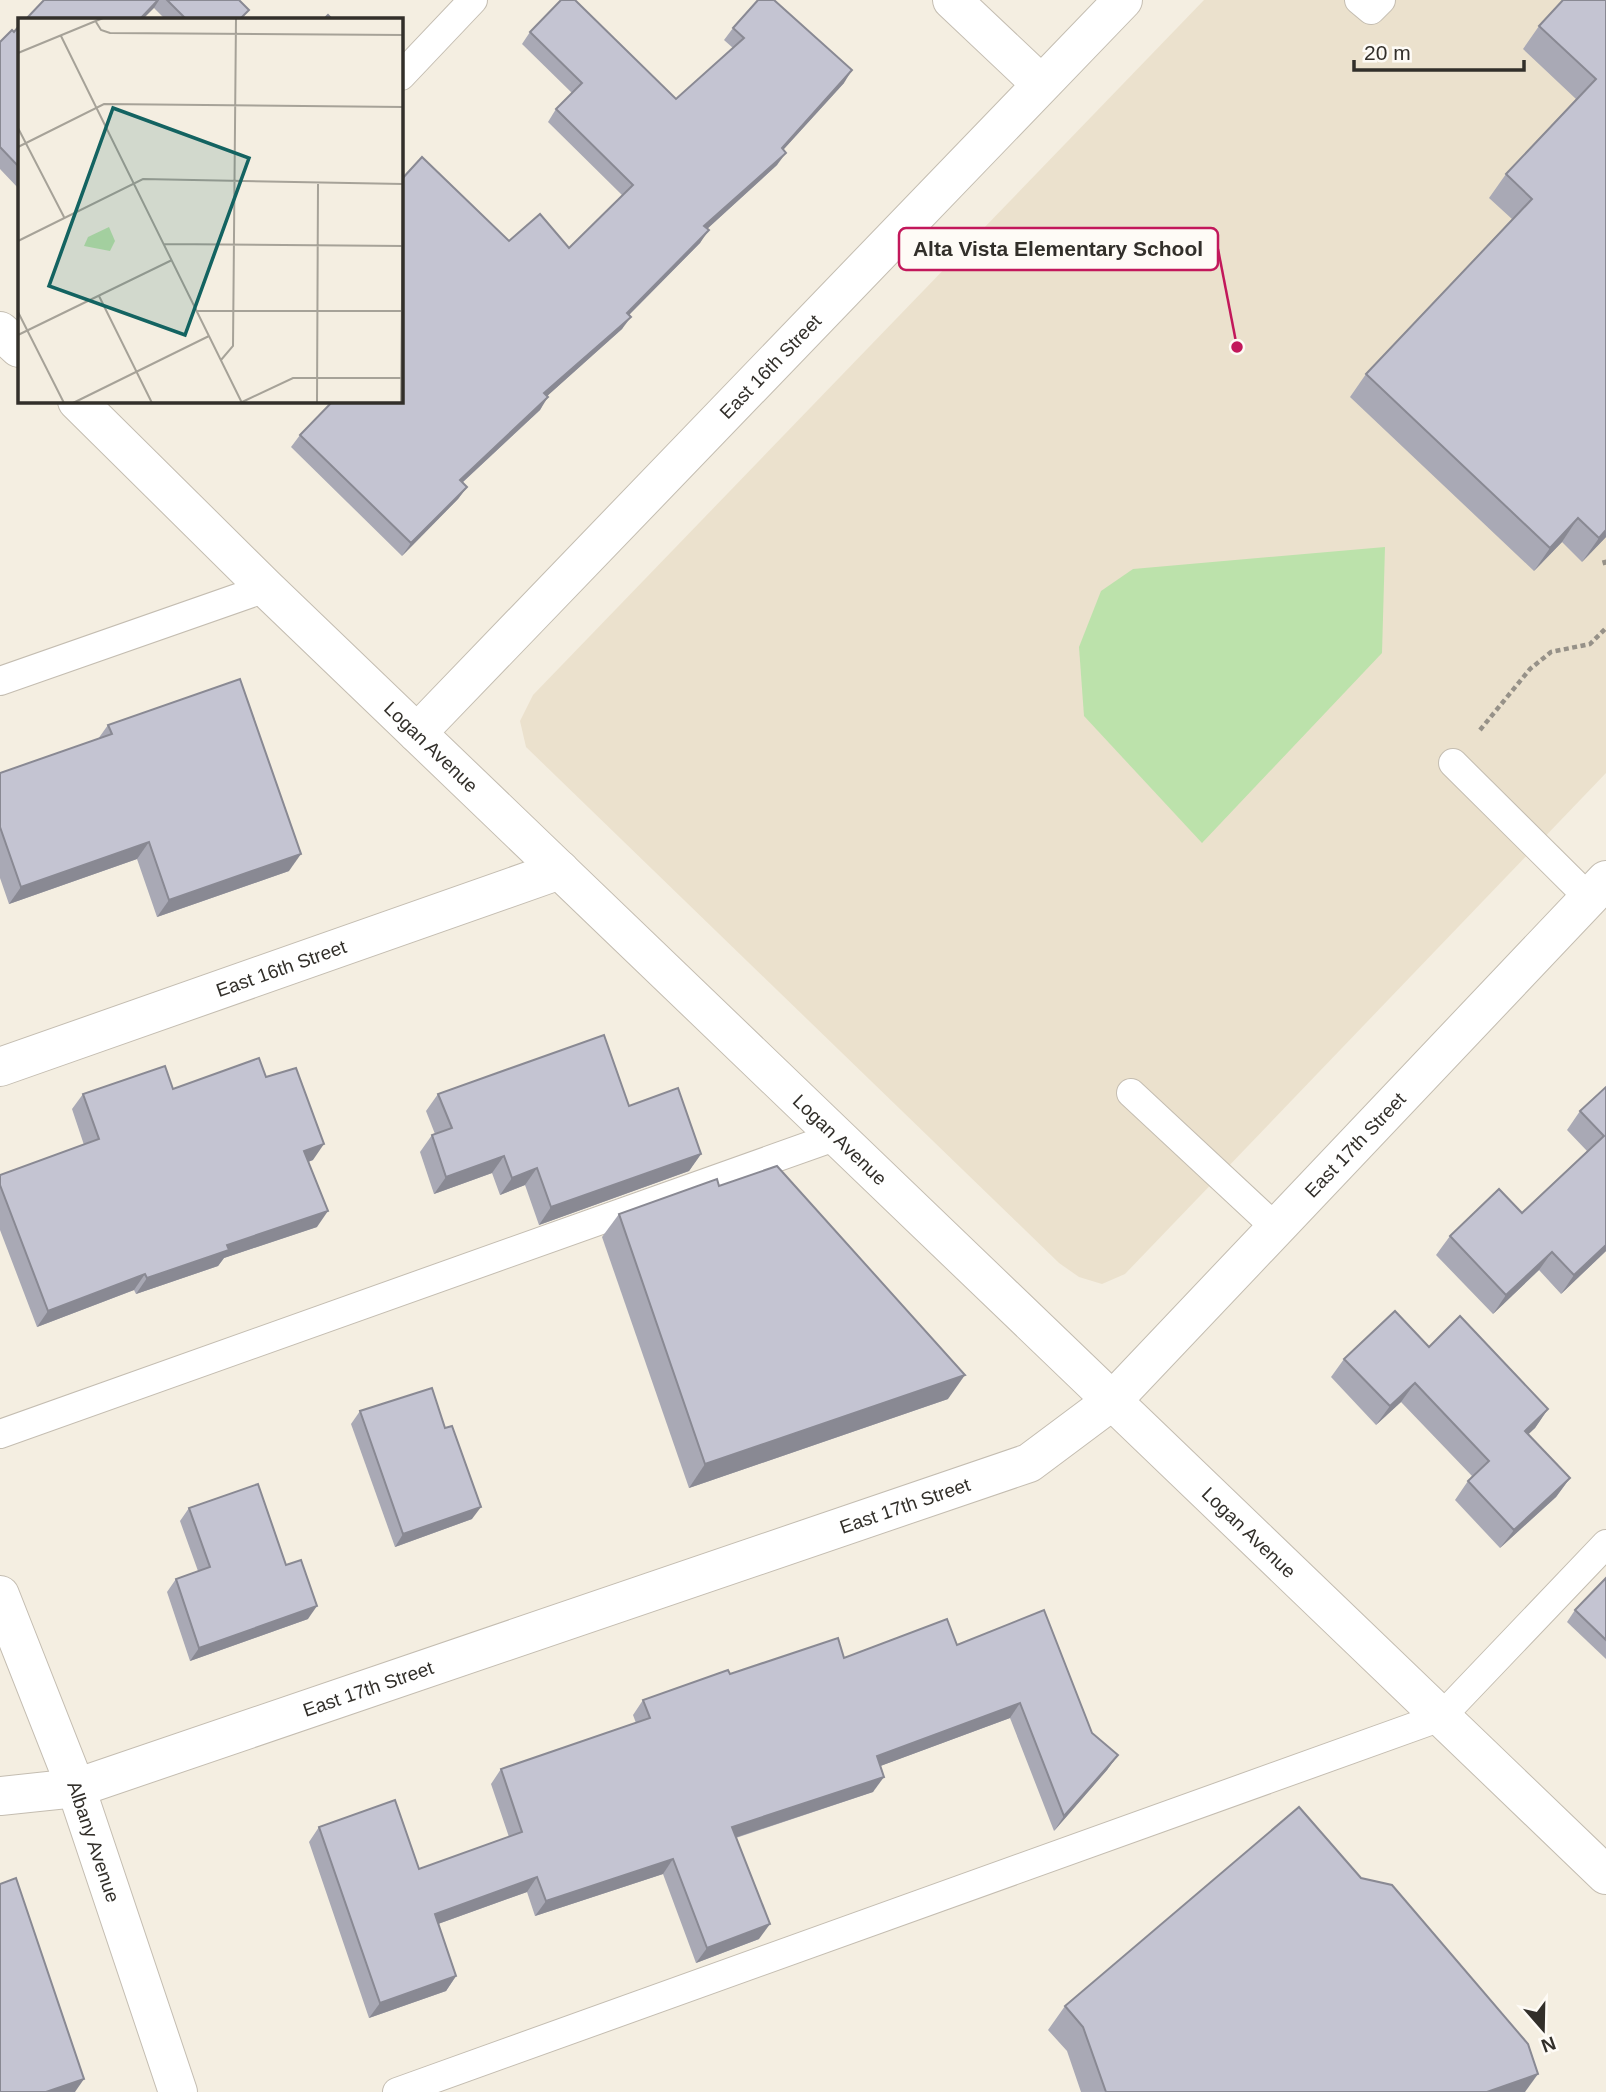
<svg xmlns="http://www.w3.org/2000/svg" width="1606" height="2092" font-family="Helvetica,sans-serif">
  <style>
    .built { fill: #ebe1cd }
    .green { fill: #bce2ab }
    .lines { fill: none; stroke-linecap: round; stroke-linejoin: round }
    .lane-casing { stroke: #c4bdb1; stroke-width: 30 }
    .street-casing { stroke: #c4bdb1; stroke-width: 40 }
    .secondary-casing { stroke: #c4bdb1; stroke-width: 40 }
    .path { stroke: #969188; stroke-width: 4.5; stroke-dasharray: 5 3.5; stroke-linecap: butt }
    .lane { stroke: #fff; stroke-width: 28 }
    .street { stroke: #fff; stroke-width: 38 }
    .secondary { stroke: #fff; stroke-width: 38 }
    .wall { fill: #a9a9b5 }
    .shaded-wall { fill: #898993 }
    .building { fill: #c4c4d2; stroke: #898993; stroke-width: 2 }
    .labels { text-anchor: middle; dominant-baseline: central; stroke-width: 7; stroke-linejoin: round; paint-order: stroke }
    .street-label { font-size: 19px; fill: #322f2a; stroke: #fefbf6 }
    .inset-road { fill: none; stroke: #a6a298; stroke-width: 2 }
    .view { fill: #136361; fill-opacity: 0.15; stroke: #136361; stroke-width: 3.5 }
    .inset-edge { fill: none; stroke: #322f2a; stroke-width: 3.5 }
    .leader { fill: none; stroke: #c2185b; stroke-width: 2.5 }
    .callout-dot { fill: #c2185b; stroke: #fefbf6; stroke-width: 2.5 }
    .callout { fill: #fefbf6; stroke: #c2185b; stroke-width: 2.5 }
    .callout-label { font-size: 21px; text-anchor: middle; font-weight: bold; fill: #322f2a }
  </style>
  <rect width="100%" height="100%" fill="#f4eee1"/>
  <polygon class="built" points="1204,0 1606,0 1606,773 1125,1274 1102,1284 1079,1277 1059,1263 526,747 520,721 533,695"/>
  <polygon class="green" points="1385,547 1382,653 1202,843 1084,716 1079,647 1101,591 1133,569"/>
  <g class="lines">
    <defs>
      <g id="lane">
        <polyline points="1359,0 1371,10 1381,0"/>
        <polyline points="401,76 473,0"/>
        <polyline points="0,681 266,588"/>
        <polyline points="1453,763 1589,898"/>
        <polyline points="1131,1093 1276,1228"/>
        <polyline points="0,1434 837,1136"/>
        <polyline points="397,2092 1441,1717 1606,1544"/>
      </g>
      <g id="street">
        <polyline points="952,0 1041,84"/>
        <path id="s1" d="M417,733L1123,0"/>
        <path id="s2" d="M0,1067L560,870"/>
        <path id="s3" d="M0,1595L76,1788L178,2092"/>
        <path id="s4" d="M0,1796L76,1788L1029,1463L1112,1401L1606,880"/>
      </g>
      <g id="secondary">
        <polyline points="0,331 19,348"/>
        <path id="s5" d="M77,401L266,588L1606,1875"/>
      </g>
    </defs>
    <use href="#lane" class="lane-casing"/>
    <use href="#street" class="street-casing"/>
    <use href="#secondary" class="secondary-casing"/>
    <g class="path">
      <polyline points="1604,560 1606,567"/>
      <polyline points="1480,730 1530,669 1551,652 1590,644 1606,628"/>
    </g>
    <use href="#lane" class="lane"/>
    <use href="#street" class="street"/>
    <use href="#secondary" class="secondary"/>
  </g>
  <g class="wall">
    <polygon points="44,0 239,0 243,19 165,19 154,8"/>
    <polygon points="1606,0 1606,537 1582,562 1562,542 1534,571 1350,397 1366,374 1512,219 1489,198 1506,174 1576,99 1523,49 1539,26"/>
    <polygon points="19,26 19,189 0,169 0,42 14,32"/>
    <polygon points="733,28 844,83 783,150 777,165 707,229 700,243 629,315 622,329 547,396 540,410 462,483 467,487 458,499 402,556 291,447 300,435 509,241 569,248 622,195 548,122 556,109 572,93 522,44 530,32 676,99 733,48 724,40"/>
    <polygon points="108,725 289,871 157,917 137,859 9,904 0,878 0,773 98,739"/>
    <polygon points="266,1077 313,1160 308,1162 317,1227 224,1258 218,1266 136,1294 134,1290 37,1327 0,1230 0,1175 84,1145 72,1109 83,1094 173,1089"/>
    <polygon points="1606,1087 1606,1251 1561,1294 1539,1270 1493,1314 1436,1255 1450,1236 1522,1213 1587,1151 1567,1130 1580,1111"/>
    <polygon points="438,1094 629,1106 701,1154 689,1171 539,1225 525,1185 500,1195 492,1173 434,1194 420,1152 432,1135 435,1134 426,1111"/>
    <polygon points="719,1186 948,1399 689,1488 602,1237 619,1214"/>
    <polygon points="1429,1347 1548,1409 1535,1428 1528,1434 1570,1478 1556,1497 1500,1548 1455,1500 1468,1481 1472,1476 1401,1402 1376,1425 1331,1377 1344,1359"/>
    <polygon points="360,1411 472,1519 395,1547 351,1424"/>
    <polygon points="189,1508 286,1565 308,1619 190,1661 167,1592 176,1579 198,1571 180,1521"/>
    <polygon points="1606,1578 1606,1659 1567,1622 1575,1610"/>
    <polygon points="957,1645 1092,1733 1118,1755 1107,1770 1054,1831 1010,1718 880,1766 873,1792 736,1838 759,1939 696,1963 663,1874 535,1916 527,1892 438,1924 456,1976 446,1991 369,2018 309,1842 319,1827 419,1869 509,1837 491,1784 501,1769 636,1723 633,1715 643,1700 730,1674 844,1658"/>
    <polygon points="1065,2006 1525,2092 1081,2092 1067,2051 1048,2030"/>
  </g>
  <g class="shaded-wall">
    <polygon points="158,0 159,0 154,8 143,19 140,19"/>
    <polygon points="852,70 844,83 773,161 782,148"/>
    <polygon points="786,153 777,165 696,239 704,226"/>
    <polygon points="709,230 700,243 619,325 627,313"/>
    <polygon points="631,317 622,329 536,406 544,393"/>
    <polygon points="548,397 540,410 451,493 460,480"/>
    <polygon points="467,487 458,499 402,556 411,543"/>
    <polygon points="1578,518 1562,542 1534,571 1550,548"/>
    <polygon points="1606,530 1606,537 1582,562 1599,538"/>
    <polygon points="149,842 137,859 9,904 21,887"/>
    <polygon points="301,854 289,871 157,917 169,900"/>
    <polygon points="324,1144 313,1160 293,1167 304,1151"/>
    <polygon points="701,1154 689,1171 539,1225 551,1207"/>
    <polygon points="504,1156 492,1173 434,1194 446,1177"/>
    <polygon points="537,1168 525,1185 500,1195 512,1178"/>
    <polygon points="328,1211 317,1227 224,1258 218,1266 136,1294 147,1278 227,1245"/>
    <polygon points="1606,1245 1606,1251 1561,1294 1574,1275"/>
    <polygon points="1552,1252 1539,1270 1493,1314 1506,1295"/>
    <polygon points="145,1274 134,1290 37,1327 48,1311"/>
    <polygon points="965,1375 948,1399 689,1488 705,1464"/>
    <polygon points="1415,1383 1401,1402 1376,1425 1390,1406"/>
    <polygon points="1548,1409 1535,1428 1512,1450 1525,1431"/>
    <polygon points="1570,1478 1556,1497 1500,1548 1514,1530"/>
    <polygon points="481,1507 472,1519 395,1547 403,1534"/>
    <polygon points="317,1606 308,1619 190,1661 199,1648"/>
    <polygon points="1020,1703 1010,1718 867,1771 877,1756"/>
    <polygon points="1118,1755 1107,1770 1054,1831 1064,1816"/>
    <polygon points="884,1777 873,1792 722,1842 732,1827"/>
    <polygon points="673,1859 663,1874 535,1916 546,1901"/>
    <polygon points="537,1877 527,1892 424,1929 435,1914"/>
    <polygon points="770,1924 759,1939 696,1963 707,1948"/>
    <polygon points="456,1976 446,1991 369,2018 380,2003"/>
    <polygon points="1538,2074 1525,2092 1487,2092"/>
    <polygon points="84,2079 75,2092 46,2092"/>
  </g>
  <g class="building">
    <polygon points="44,0 158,0 140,19 26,19"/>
    <polygon points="167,0 239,0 249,10 240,19 186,19"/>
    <polygon points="561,0 575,0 676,99 744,38 733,28 758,0 774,0 852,70 782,148 786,153 704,226 709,230 627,313 631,317 544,393 548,397 460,480 467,487 411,543 300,435 333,401 401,401 401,180 422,157 509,241 540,214 569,248 633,185 556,109 582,83 530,32"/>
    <polygon points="1563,0 1606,0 1606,530 1599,538 1578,518 1550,548 1366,374 1532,199 1506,174 1596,79 1539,26"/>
    <polygon points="328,15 332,19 324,19"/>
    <polygon points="19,26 19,167 0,147 0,42 12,30 14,32"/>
    <polygon points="240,679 301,854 169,900 149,842 21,887 0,827 0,773 112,734 108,725"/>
    <polygon points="604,1035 629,1106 678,1088 701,1154 551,1207 537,1168 512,1178 504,1156 446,1177 432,1135 452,1128 438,1094"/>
    <polygon points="259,1058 266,1077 296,1068 324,1144 304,1151 328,1211 227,1245 229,1250 147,1278 145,1274 48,1311 0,1185 0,1175 99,1139 83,1094 165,1066 173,1089"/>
    <polygon points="1606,1087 1606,1245 1574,1275 1552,1252 1506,1295 1450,1236 1499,1189 1522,1213 1604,1136 1580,1111"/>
    <polygon points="777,1166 965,1375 705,1464 619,1214 717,1179 719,1186"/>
    <polygon points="1395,1311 1429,1347 1460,1316 1548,1409 1525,1431 1570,1478 1514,1530 1468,1481 1489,1461 1415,1383 1390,1406 1344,1359"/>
    <polygon points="432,1388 445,1428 452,1426 481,1507 403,1534 360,1411"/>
    <polygon points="258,1484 286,1565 301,1560 317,1606 199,1648 176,1579 210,1567 189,1508"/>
    <polygon points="1606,1578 1606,1640 1575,1610"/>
    <polygon points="1044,1610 1092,1733 1118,1755 1064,1816 1020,1703 877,1756 884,1777 732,1827 770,1924 707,1948 673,1859 546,1901 537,1877 435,1914 456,1976 380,2003 319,1827 395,1800 419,1869 522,1832 501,1769 650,1718 643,1700 728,1670 730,1674 838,1638 844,1658 947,1619 957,1645"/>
    <polygon points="1299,1807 1361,1878 1392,1885 1528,2044 1538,2074 1487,2092 1106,2092 1083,2027 1065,2006"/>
    <polygon points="16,1878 84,2079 46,2092 0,2092 0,1884"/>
  </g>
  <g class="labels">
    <g class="street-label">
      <text stroke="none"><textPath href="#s1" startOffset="509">East 16th Street</textPath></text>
      <text stroke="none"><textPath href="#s5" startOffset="495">Logan Avenue</textPath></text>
      <text stroke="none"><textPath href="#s2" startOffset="298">East 16th Street</textPath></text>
      <text stroke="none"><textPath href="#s5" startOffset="1062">Logan Avenue</textPath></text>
      <text stroke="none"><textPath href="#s4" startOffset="1540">East 17th Street</textPath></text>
      <text stroke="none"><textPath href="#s4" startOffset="952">East 17th Street</textPath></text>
      <text stroke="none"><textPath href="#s5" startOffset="1629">Logan Avenue</textPath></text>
      <text stroke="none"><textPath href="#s4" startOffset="385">East 17th Street</textPath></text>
      <text stroke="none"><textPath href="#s3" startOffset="264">Albany Avenue</textPath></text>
    </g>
  </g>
  <g transform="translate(18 18)">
    <rect width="385" height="385" fill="#f4eee1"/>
    <path d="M91,209L97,223L92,233L66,228L70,219Z" fill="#bce2ab"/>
    <path class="inset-road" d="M78,4L83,12L92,15L385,17M43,18L224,385M0,35L85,0M0,110L46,199M0,129L86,86L385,89M0,223L125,161L385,166M146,226L385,228M81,278L134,385M179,293H385M0,294L46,385M0,317L154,242M203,342L215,328L218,0M55,385L191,318M222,385L275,360H385M299,385L300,166M383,385L385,179"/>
    <path class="view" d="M95,90L231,140L167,317L31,268Z"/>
    <rect width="385" height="385" class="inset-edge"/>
  </g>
  <path class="leader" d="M1237 347L1218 249"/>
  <circle class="callout-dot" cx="1237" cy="347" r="7"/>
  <rect class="callout" x="899" y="228" width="319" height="42" rx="7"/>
  <g class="callout-label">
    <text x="1058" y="256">Alta Vista Elementary School</text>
  </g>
  <g transform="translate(1543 2029) rotate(160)" stroke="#fefbf6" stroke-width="5" paint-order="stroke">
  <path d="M0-5L12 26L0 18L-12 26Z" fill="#322f2a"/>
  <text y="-10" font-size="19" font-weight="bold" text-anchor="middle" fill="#322f2a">N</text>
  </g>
  <path d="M1354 60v10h170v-10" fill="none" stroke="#322f2a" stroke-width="3.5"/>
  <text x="1364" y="60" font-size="21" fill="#322f2a" stroke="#fefbf6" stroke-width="5" paint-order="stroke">20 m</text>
</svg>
